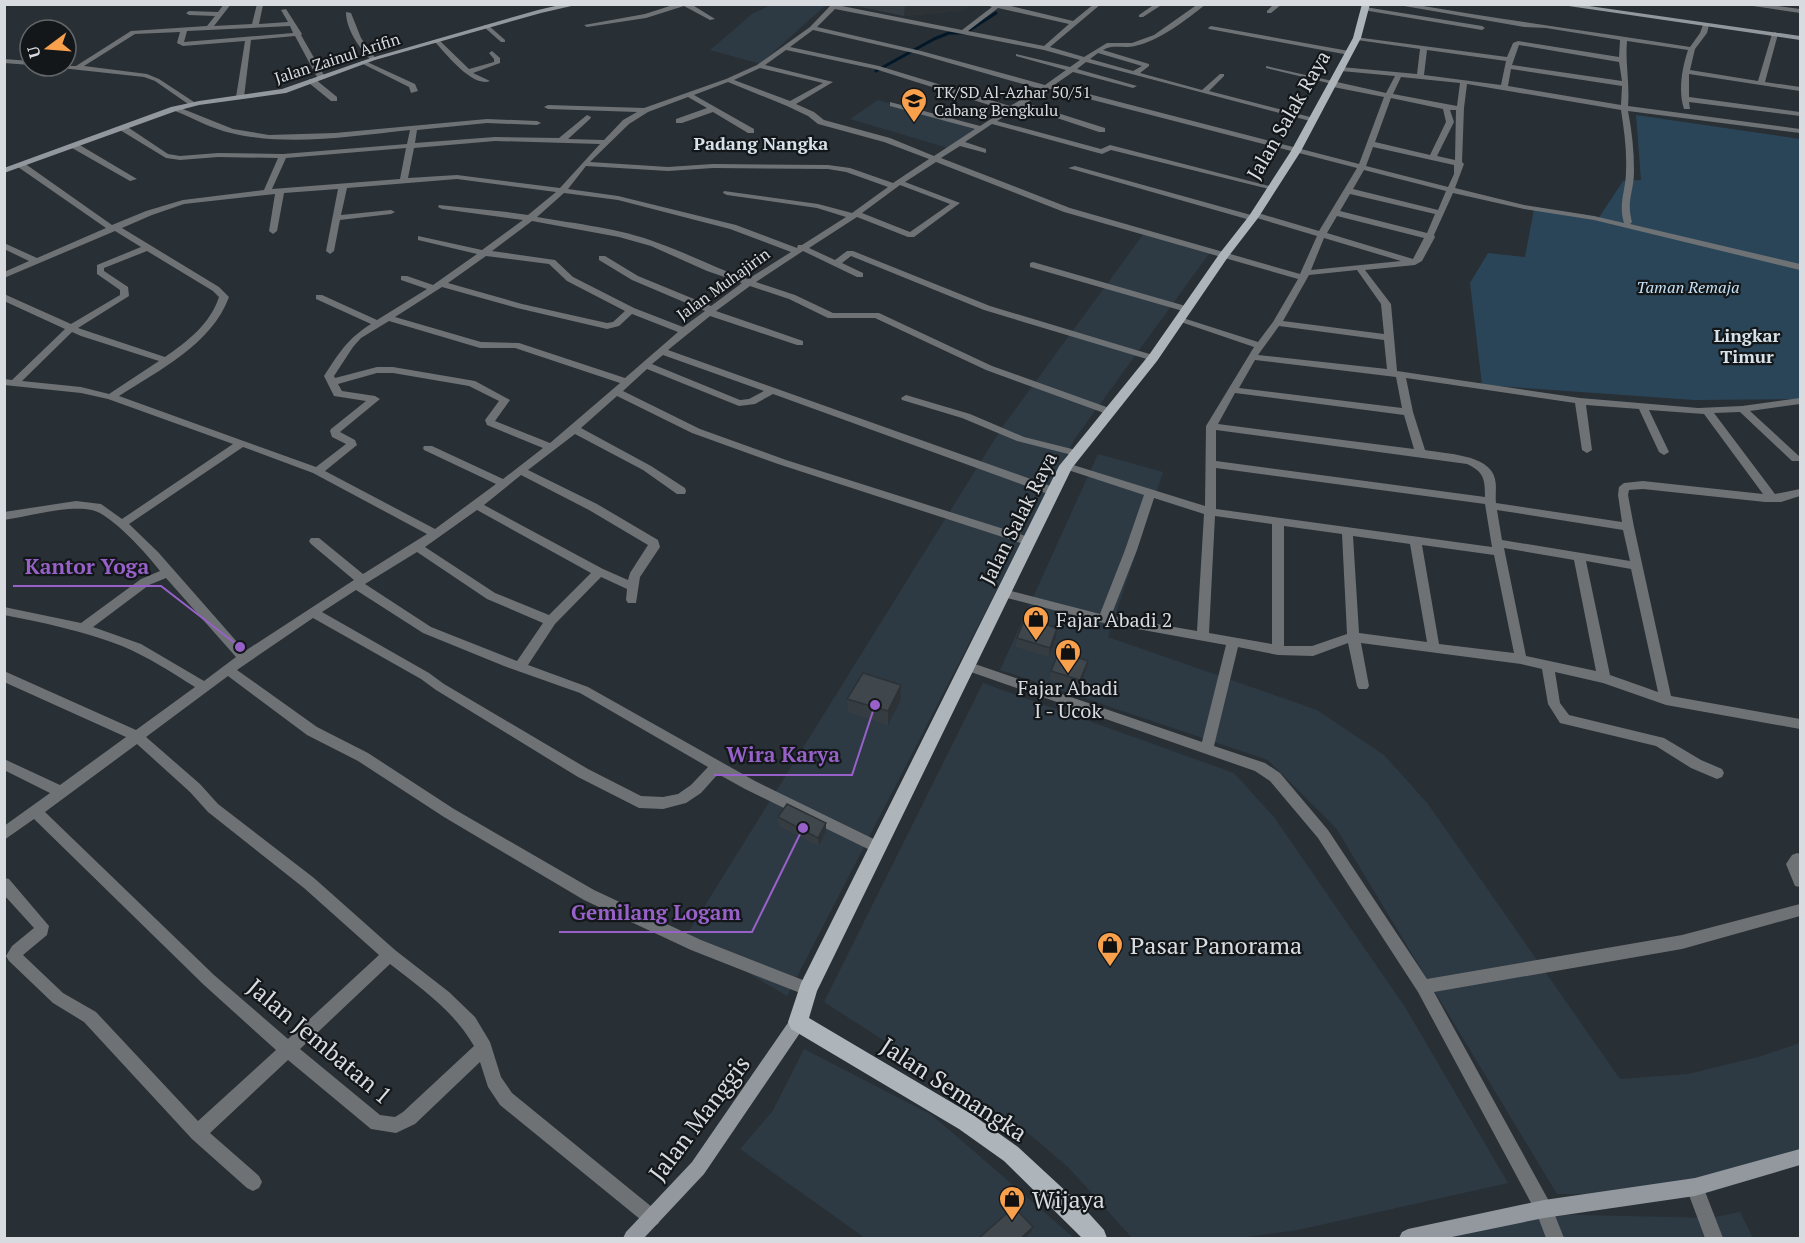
<svg xmlns="http://www.w3.org/2000/svg" width="1805" height="1243" font-family="'PT Serif',serif">
  <style>
    .built { fill: #2d3a44 }
    .green { fill: #2b4558 }
    .lines { fill: none; stroke-linecap: round; stroke-linejoin: round }
    .stream { stroke: #021828; stroke-width: 3 }
    .street { fill: #6e7275; fill-rule: evenodd }
    .secondary { fill: #92989d; fill-rule: evenodd }
    .primary { fill: #adb5bb; fill-rule: evenodd }
    .wall { fill: #363d42 }
    .shaded-wall { fill: #2c3236 }
    .building { fill: #3f474d; stroke: #2c3236; stroke-width: 1.5 }
    .labels { text-anchor: middle; dominant-baseline: central; stroke-width: 4.5; stroke-linejoin: round; paint-order: stroke }
    .far-street-label { font-size: 16px; fill: #d8dce0; stroke: #131719 }
    .far-poi-label { font-size: 16px; fill: #d8dce0; stroke: #131719; text-anchor: start }
    .far-park-label { font-size: 16px; font-style: italic; fill: #c6e1f5; stroke: #131719 }
    .far-quarter-label { font-size: 18px; font-weight: bold; fill: #d8e2ea; stroke: #131719 }
    .street-label { font-size: 20px; fill: #d8dce0; stroke: #131719 }
    .poi-label { font-size: 20px; fill: #d8dce0; stroke: #131719; text-anchor: start }
    .near-poi-label { font-size: 24px; fill: #d8dce0; stroke: #131719; text-anchor: start }
    .near-street-label { font-size: 24px; fill: #d8dce0; stroke: #131719 }
    .leader { fill: none; stroke: #9761c9; stroke-width: 2 }
    .callout-dot { fill: #9761c9; stroke: #131719; stroke-width: 2 }
    .callout-label { font-size: 21px; text-anchor: middle; font-weight: bold; fill: #9761c9; stroke: #131719; stroke-width: 4.5; stroke-linejoin: round; paint-order: stroke }
  </style>
  <rect width="100%" height="100%" fill="#282f35"/>
  <g class="built">
    <polygon points="771,5 826,5 760,64 710,50 752,14"/>
    <polygon points="878,100 977,130 948,148 850,119"/>
    <polygon points="1145,232 1211,251 1074,440 787,996 686,936 1003,426"/>
    <polygon points="1098,454 1163,472 1108,637 1317,710 1384,755 1428,804 1620,1079 1688,1074 1758,1057 1800,1043 1800,1165 1704,1194 1557,1194 1336,828 1268,760 1000,670"/>
    <polygon points="983,683 1234,773 1274,817 1405,1007 1508,1183 1298,1230 1239,1238 1132,1238 1069,1168 1028,1133 824,1002"/>
    <polygon points="804,1049 932,1115 1074,1238 865,1238 740,1149 772,1112"/>
    <polygon points="1740,1212 1753,1238 1431,1238 1540,1214 1710,1218"/>
  </g>
  <polygon class="green" points="1636,115 1800,139 1800,399 1694,400 1482,385 1470,283 1488,253 1525,257 1534,209 1598,219 1623,181 1641,180"/>
  <g class="lines">
    <polyline class="stream" points="876,71 934,39 949,33 965,33 996,13"/>
    <g class="street">
      <polygon points="11,4 43,4 40,6"/>
      <path d="M224,4H231L214,26L252,24L257,4L263,5L259,24L288,22L281,10L286,9L302,34L301,35L325,77L323,78L317,77L295,36L251,40L244,97L240,99L236,97L245,41L183,46L177,43L180,32L135,34L84,66L147,74L159,79L194,102L195,104L191,106L155,81L144,77L61,68L58,66H76L131,31L207,26L215,16L189,15L186,13L189,11L218,12ZM290,26L293,33L184,42L187,31Z"/>
      <polygon points="676,4 691,4 715,19 710,20 684,6 646,18 587,27 584,25 645,14"/>
      <path d="M832,4L962,30L992,7L984,4H1003L1073,21L1094,4H1101L1050,47L1084,57L1107,43H1132L1154,35L1198,4H1206C1186,20 1161,40 1135,46C1123,49 1114,44 1103,50L1149,64V66L1140,73L1202,90L1220,74H1224V76L1209,91L1314,118V122L1086,62L1077,69L1137,86L1133,88L1073,72L1054,85L1359,164L1384,97L1328,86V83L1266,68V66L1386,93L1395,76L1341,71L1338,69L1341,67L1417,74L1420,49L1357,40L1355,39V37L1507,57L1513,43L1518,41L1619,57L1620,40L1546,28L1524,27L1393,4H1411C1504,20 1597,32 1690,47L1700,33L1703,25L1706,23L1709,25L1707,33L1695,49L1690,70L1758,81L1772,34L1775,32L1778,34L1765,82L1800,87V91L1689,74V97L1800,112V116L1689,102L1690,109H1684C1678,91 1682,68 1688,50L1627,41C1625,63 1630,84 1628,106L1800,129V133L1628,111C1632,131 1634,151 1634,171C1634,193 1626,199 1632,222L1630,224L1800,264V270L1594,220L1524,209L1453,193L1434,235L1435,237L1422,261L1415,265L1365,270L1391,304L1397,371L1580,398L1698,408L1742,406L1800,398V404L1750,411L1800,457V461H1792L1740,412L1714,413L1775,494L1800,489V496L1781,502H1765L1643,489L1629,490L1628,495L1634,527L1671,696L1800,719V729L1666,705L1603,683L1555,672L1560,703L1569,715L1664,738L1701,760L1722,769L1724,773L1722,777L1717,779L1691,768L1656,746L1560,723L1548,704L1542,669L1521,664L1361,643L1369,686L1367,689H1359L1357,686L1348,643L1313,656L1278,655L1238,647L1214,746L1265,763L1280,773L1328,830L1427,979L1682,935L1800,904V916L1682,949L1434,992L1550,1203L1564,1238H1546L1537,1214L1418,992L1318,838L1270,781L1255,771L965,670L963,667L965,664L969,662L1202,742L1226,645L1104,623L1003,597L997,593L1003,589L1100,614L1125,550L1144,495L1062,468L1061,466L1062,464H1070L1205,506L1206,426L1254,347L1175,320L1177,318H1183L1258,342L1273,322L1298,279L1064,212L936,162L905,182L960,203L914,237H908L857,217L809,248L835,260L847,251H853L990,306L1156,356V360H1150L984,310L851,256L842,263L863,273V277H857L803,251L756,282L795,295L833,313H879L992,366L1112,409V413H1104L986,370L875,318H828L789,299L750,286L716,311L803,341V345H797L710,316L668,350L1056,488L1057,491L1056,494H1048L773,394L755,404L739,406L647,369L623,391L700,429L786,460L1032,538L1034,541L1032,544H1024L778,464L692,433L617,396L581,428L651,466L685,488L686,491L685,494H677L643,470L575,434L528,470L597,504L658,540L660,547L640,577L636,603H628L626,600L627,589L601,577L555,624L528,665L588,687L755,781L884,844L886,848L884,852L879,854L874,852L745,789L718,774L701,793L686,803L663,809L639,808L578,777L436,690L421,679L313,618L237,670L317,727L368,753L454,809L594,890L701,940L813,984L816,989L813,994L808,996L691,950L584,900L444,817L358,761L307,735L228,676L146,737L200,784L218,804L314,878L395,950L449,992L475,1017L490,1042L501,1077L512,1093L658,1212L661,1218L658,1224L652,1227L646,1224L500,1105L488,1087L480,1062L415,1124L396,1133L371,1129L288,1060L210,1133L259,1176L262,1182L259,1188L253,1191L247,1188L192,1139L84,1022L53,1003L9,961L6,956L12,946L34,928L4,895V878L9,879L49,926L47,935L23,955L63,993L96,1012L198,1121L276,1050L204,985L34,819L4,840V826L50,793L4,770V759L60,785L126,737L4,682V671L136,730L195,687C171,672 148,657 122,646C84,631 44,623 4,615V607L81,623L141,579L160,571C148,555 111,514 92,510C67,505 30,516 4,520V512L76,501L101,504L122,519L233,444L108,399L81,393L4,385V379L12,380L65,329L4,301V294L71,324L120,295V290L97,274V265L141,247L115,231L4,278V272L29,261L4,249V243L37,258L106,228L18,167V163H24L112,225L146,211L183,200L264,190L278,158L218,157L180,160L166,158L120,130V126H126L168,154L180,156L218,153L283,154L407,144L410,130C352,136 288,147 231,133C212,129 193,118 175,111V107H178L233,129L269,135L335,133L487,119L537,121L541,123L537,125L487,123L417,130L415,143L495,137L559,138L587,115L591,117L590,119L568,139L604,140L623,120L637,112L548,109L544,107L548,105L644,108L726,79L757,65L810,27ZM998,8L1069,24L1044,46L968,31ZM835,9L1044,50L1080,60L1070,67L1016,54V56L1066,70L1045,85L921,51L817,27ZM813,30L918,54L1040,89L1010,106L879,66L790,47ZM1519,45L1619,62L1622,81L1512,65ZM786,50L875,69L1005,110L980,126L890,102V106L975,129L934,156L890,138L824,120L814,112L796,104L833,82L765,65ZM1427,50L1506,61L1501,85L1424,75ZM1098,53L1142,66L1133,71L1090,59ZM760,68L823,83L790,101L734,80ZM1511,69L1622,86L1621,105L1508,86ZM1401,77L1460,83L1457,106L1393,94ZM728,82L787,106L808,116L818,124L884,142L929,159L893,183L850,168L828,165L713,164L668,167L590,162L629,124L648,112L688,97L707,108L676,119V123H682L713,112L748,133H754V129L694,95ZM1467,84L1621,110C1624,130 1627,150 1626,171C1626,191 1618,202 1624,223L1594,216L1524,205L1455,188L1464,164L1462,162L1464,108ZM1050,89L1357,168L1319,231L1258,213L1251,215L1075,166L1068,168L1250,220L1257,218L1317,236L1300,274L1070,208L941,158L960,146L986,153V149L965,142L992,124L1102,154L1111,150L1273,190L1277,188L1110,145L1101,149L997,121L1021,106L1099,132H1105V128L1026,103ZM1391,98L1443,109L1446,122L1430,155L1375,142ZM1450,110H1456L1455,160L1437,156L1454,122ZM495,141L600,144L560,188L457,175L408,178L414,148ZM1373,147L1454,165V174L1448,187L1366,166ZM406,148L400,179L272,189L286,158ZM586,166L668,171L713,168L828,169L846,172L888,187L852,213L818,204L724,191L723,193L727,195L817,208L846,217L802,245H798L797,248L736,225L618,196L568,189ZM1364,170L1446,191L1438,210L1353,189ZM457,179L556,192L528,215L507,212L439,205L438,207L442,209L523,220L482,250L418,236V240L477,254L433,285L407,276H401V280L427,289L377,320L322,295H316V299L371,324C347,339 339,353 324,376L334,396L366,401L331,429L330,431L332,437L346,444L316,467L119,396C158,371 212,344 229,297L219,287L122,228L152,215L184,204L275,194L269,231L273,234L277,231L284,193L338,189L326,251L330,254L334,251L340,220L391,214L395,212L391,210L341,215L347,188ZM900,185L950,204L910,232L862,213ZM564,193L618,200L730,229L791,252L748,279C717,269 689,254 658,243C620,228 576,224 537,217ZM1350,194L1435,214L1427,233L1340,211ZM1337,216L1424,238L1413,259L1327,233ZM532,221L619,237L651,246L707,271L742,283L711,306L638,276L605,256H599V260L632,280L705,311L683,327L634,308L573,277L555,260L492,251ZM1324,238L1401,261L1311,270ZM147,251L213,291L219,297C210,324 188,341 165,357L78,328L129,296L128,287L104,271V268ZM486,256L549,264L567,281L625,311L613,322L607,323L522,304L448,283ZM1357,270L1381,304L1384,334L1283,321L1309,275ZM442,287L517,308L607,329L619,326L632,314L678,332L625,378L519,343L481,342L395,317ZM389,321L480,348H515L620,383L550,443L495,421L510,400L475,381L393,367H377L335,378L334,376L353,347L361,338ZM1279,326L1384,340L1387,369L1258,355ZM72,332L81,336L159,361L109,394L81,387L22,381ZM663,355L764,391L749,399L740,400L652,364ZM1255,360L1396,377L1402,408L1239,388ZM377,373H393L469,386L499,401L485,420L487,425L543,448L503,479L432,446H424L423,448L424,450L496,484L435,529L325,471L357,445L355,440L340,432L380,399L375,396L342,391L338,384ZM1406,378L1575,403L1582,450L1587,453L1592,450L1586,405L1639,409L1659,452L1664,455L1669,452L1649,410L1704,414L1763,494L1643,481L1624,483L1619,487L1618,495L1622,522L1496,503C1495,495 1497,487 1495,479C1490,454 1445,454 1425,450L1413,412ZM1235,393L1404,415L1414,449L1218,424ZM1216,430L1467,464C1484,472 1485,479 1485,497L1216,461ZM243,447L313,473L427,534L363,574L319,538H311L309,541L311,544L354,580L245,651L158,552L129,524ZM1216,468L1485,504L1492,547L1216,509ZM521,475L589,510L648,545L630,573L628,580L603,569L484,505ZM1154,498L1204,514L1197,631L1111,616L1137,550ZM477,510L591,573L549,615L495,593L425,547ZM1497,510L1623,530L1630,561L1502,540ZM1215,516L1272,524V644L1209,633ZM1284,526L1342,534L1347,634L1312,646H1284ZM1353,536L1410,544L1427,642L1359,633ZM1422,545L1494,555L1514,653L1439,644ZM1504,548L1574,560L1596,671L1526,656ZM417,552L487,599L543,623L517,661L431,627L365,584ZM1586,561L1631,569L1658,692L1610,675ZM166,578L236,657L204,681L141,644L93,627L149,585ZM356,590L423,633L504,666L580,693L708,767L691,785L678,794L663,797L641,796L588,769L444,684L429,673L322,612ZM137,744L190,792L208,812L304,888L379,955L288,1039L214,975L45,812ZM390,964C422,989 454,1011 474,1046L403,1112L395,1117L380,1115L300,1049Z"/>
      <polygon points="1155,4 1163,4 1143,17 1139,17 1139,15"/>
      <polygon points="1274,4 1282,4 1271,13 1267,13 1267,11"/>
      <polygon points="1740,4 1763,4 1800,9 1800,13"/>
      <polygon points="1365,7 1482,26 1485,28 1482,30 1363,10 1362,9"/>
      <path d="M346,12L351,13L361,38L376,59L375,60H371C359,48 346,29 346,12Z"/>
      <polygon points="484,25 488,25 505,40 505,42 501,42 484,27"/>
      <polygon points="1211,26 1349,51 1352,53 1349,55 1209,29 1208,28"/>
      <path d="M435,40H439L469,69L494,62V59L489,53L492,51L500,58V63L473,73L490,81C473,88 446,54 435,42Z"/>
      <polygon points="4,59 30,61 30,65 4,63"/>
      <polygon points="361,61 365,61 415,84 418,91 411,93 409,87 361,63"/>
      <polygon points="309,79 315,79 337,97 337,101 331,101 309,83"/>
      <polygon points="72,144 78,144 137,179 130,181 72,148"/>
      <polygon points="1033,262 1189,307 1191,309 1189,311 1183,311 1030,267 1030,263"/>
      <polygon points="906,395 970,414 1024,437 1080,451 1081,453 1076,456 1017,441 962,418 902,400 901,398"/>
      <polygon points="1797,853 1800,854 1800,887 1795,886 1786,864 1792,855"/>
      <polygon points="1695,1178 1701,1181 1723,1238 1705,1238 1686,1187 1689,1181"/>
    </g>
    <g class="secondary">
      <polygon points="564,4 580,4 541,13 375,60 286,93 199,105 176,111 4,173 4,168 171,107 199,101 282,89 371,58 538,10"/>
      <polygon points="1555,4 1575,4 1800,36 1800,40"/>
      <polygon points="798,1014 804,1017 806,1022 804,1027 704,1174 644,1238 623,1238 626,1232 692,1162 792,1017"/>
      <polygon points="1800,1149 1800,1165 1695,1196 1544,1218 1447,1238 1399,1238 1402,1232 1408,1229 1544,1200 1695,1178"/>
    </g>
    <polygon class="primary" points="1362,4 1370,4 1361,38 1301,151 1258,218 1228,257 1157,361 1072,468 817,991 809,1018 973,1115 1018,1147 1084,1208 1104,1230 1107,1238 1082,1238 1004,1161 959,1129 791,1029 788,1022 801,983 1059,466 1149,355 1220,253 1249,216 1291,151 1353,38"/>
  </g>
  <g class="wall">
    <polygon points="846,4 970,4 963,11 904,16"/>
    <polygon points="1057,628 1056,637 1049,657 1016,647 1017,638"/>
    <polygon points="1088,661 1086,670 1079,689 1050,680 1051,671"/>
    <polygon points="847,699 901,699 888,725 848,712"/>
    <polygon points="778,817 826,831 819,846 779,826"/>
  </g>
  <g class="shaded-wall">
    <polygon points="905,4 970,4 963,11 904,16"/>
    <polygon points="1057,628 1056,637 1049,657 1050,648"/>
    <polygon points="1088,661 1086,670 1079,689 1080,680"/>
    <polygon points="901,685 901,699 888,725 888,711"/>
    <polygon points="826,823 826,831 819,846 818,838"/>
    <polygon points="1033,1227 1031,1232 1024,1239 1020,1239"/>
  </g>
  <g class="building">
    <polygon points="1025,618 1057,628 1050,648 1017,638"/>
    <polygon points="1059,651 1088,661 1080,680 1051,671"/>
    <polygon points="863,673 901,685 888,711 847,699"/>
    <polygon points="787,804 826,823 818,838 778,817"/>
    <polygon points="1014,1207 1033,1227 1020,1239 978,1239"/>
  </g>
  <defs>
    <symbol id="school-pin" viewBox="-11 -11 22 30"><path d="M0 17L-7.5 6A9.5 9.5 0 1 1 7.5 6Z" fill="#f9a04c" stroke="#131719"/><path d="M0-5L7-2L0 1L-7-2ZM-4 1L0 2.5L4 1V4Q0 6-4 4Z" fill="#111"/></symbol>
    <symbol id="shop-pin" viewBox="-11 -11 22 30"><path d="M0 17L-7.5 6A9.5 9.5 0 1 1 7.5 6Z" fill="#f9a04c" stroke="#131719"/><path d="M-5-2.5h2.3a2.7 3.5 0 0 1 5.4 0H5L5.5 6h-11ZM-1.5-2.5h3a1.5 2.3 0 0 0-3 0Z" fill="#111"/></symbol>
  </defs>
  <g fill-rule="evenodd">
    <use href="#school-pin" x="899" y="86" width="30" height="40"/>
    <use href="#shop-pin" x="1021" y="604" width="30" height="40"/>
    <use href="#shop-pin" x="1053" y="637" width="30" height="40"/>
    <use href="#shop-pin" x="1095" y="930" width="30" height="40"/>
    <use href="#shop-pin" x="997" y="1184" width="30" height="40"/>
  </g>
  <g class="labels">
    <g class="far-street-label">
      <text transform="translate(337 58) rotate(-18)">Jalan Zainul Arifin</text>
      <text transform="translate(723 284) rotate(-36)">Jalan Muhajirin</text>
    </g>
    <g class="far-poi-label">
      <text x="934" y="92">TK/SD Al-Azhar 50/51<tspan x="934" dy="18">Cabang Bengkulu</tspan></text>
    </g>
    <g class="far-park-label">
      <text x="1688" y="287">Taman Remaja</text>
    </g>
    <g class="far-quarter-label">
      <text x="761" y="143">Padang Nangka</text>
      <text x="1747" y="335">Lingkar<tspan x="1747" dy="21">Timur</tspan></text>
    </g>
    <g class="street-label">
      <text transform="translate(1288 115) rotate(-60)">Jalan Salak Raya</text>
      <text transform="translate(1018 518) rotate(-63)">Jalan Salak Raya</text>
    </g>
    <g class="poi-label">
      <text x="1056" y="619">Fajar Abadi 2</text>
      <text x="1068" y="687" text-anchor="middle">Fajar Abadi<tspan x="1068" dy="23">I - Ucok</tspan></text>
    </g>
    <g class="near-poi-label">
      <text x="1130" y="945">Pasar Panorama</text>
      <text x="1032" y="1199">Wijaya</text>
    </g>
    <g class="near-street-label">
      <text transform="translate(320 1041) rotate(40)">Jalan Jembatan 1</text>
      <text transform="translate(954 1089) rotate(33)">Jalan Semangka</text>
      <text transform="translate(699 1118) rotate(-53)">Jalan Manggis</text>
    </g>
  </g>
  <path class="leader" d="M240 647L161 586H13M875 705L852 775H714M803 828L752 932H559"/>
  <g class="callout-dot">
    <circle cx="240" cy="647" r="6"/>
    <circle cx="875" cy="705" r="6"/>
    <circle cx="803" cy="828" r="6"/>
  </g>
  <g class="callout-label">
    <text x="87" y="574">Kantor Yoga</text>
    <text x="783" y="762">Wira Karya</text>
    <text x="656" y="920">Gemilang Logam</text>
  </g>
  <rect width="1805" height="1243" fill="none" stroke="#d8dce0" stroke-width="12"/>
  <g transform="translate(48 48) rotate(254)"><circle r="28" fill="#131719" stroke="#626669" stroke-width="1.5"/>
  <path d="M0-4.5L10 22L0 15L-10 22Z" fill="#f9a04c"/>
  <text y="-9" font-size="16" font-weight="bold" text-anchor="middle" fill="#d8dce0">U</text>
  </g>
</svg>
